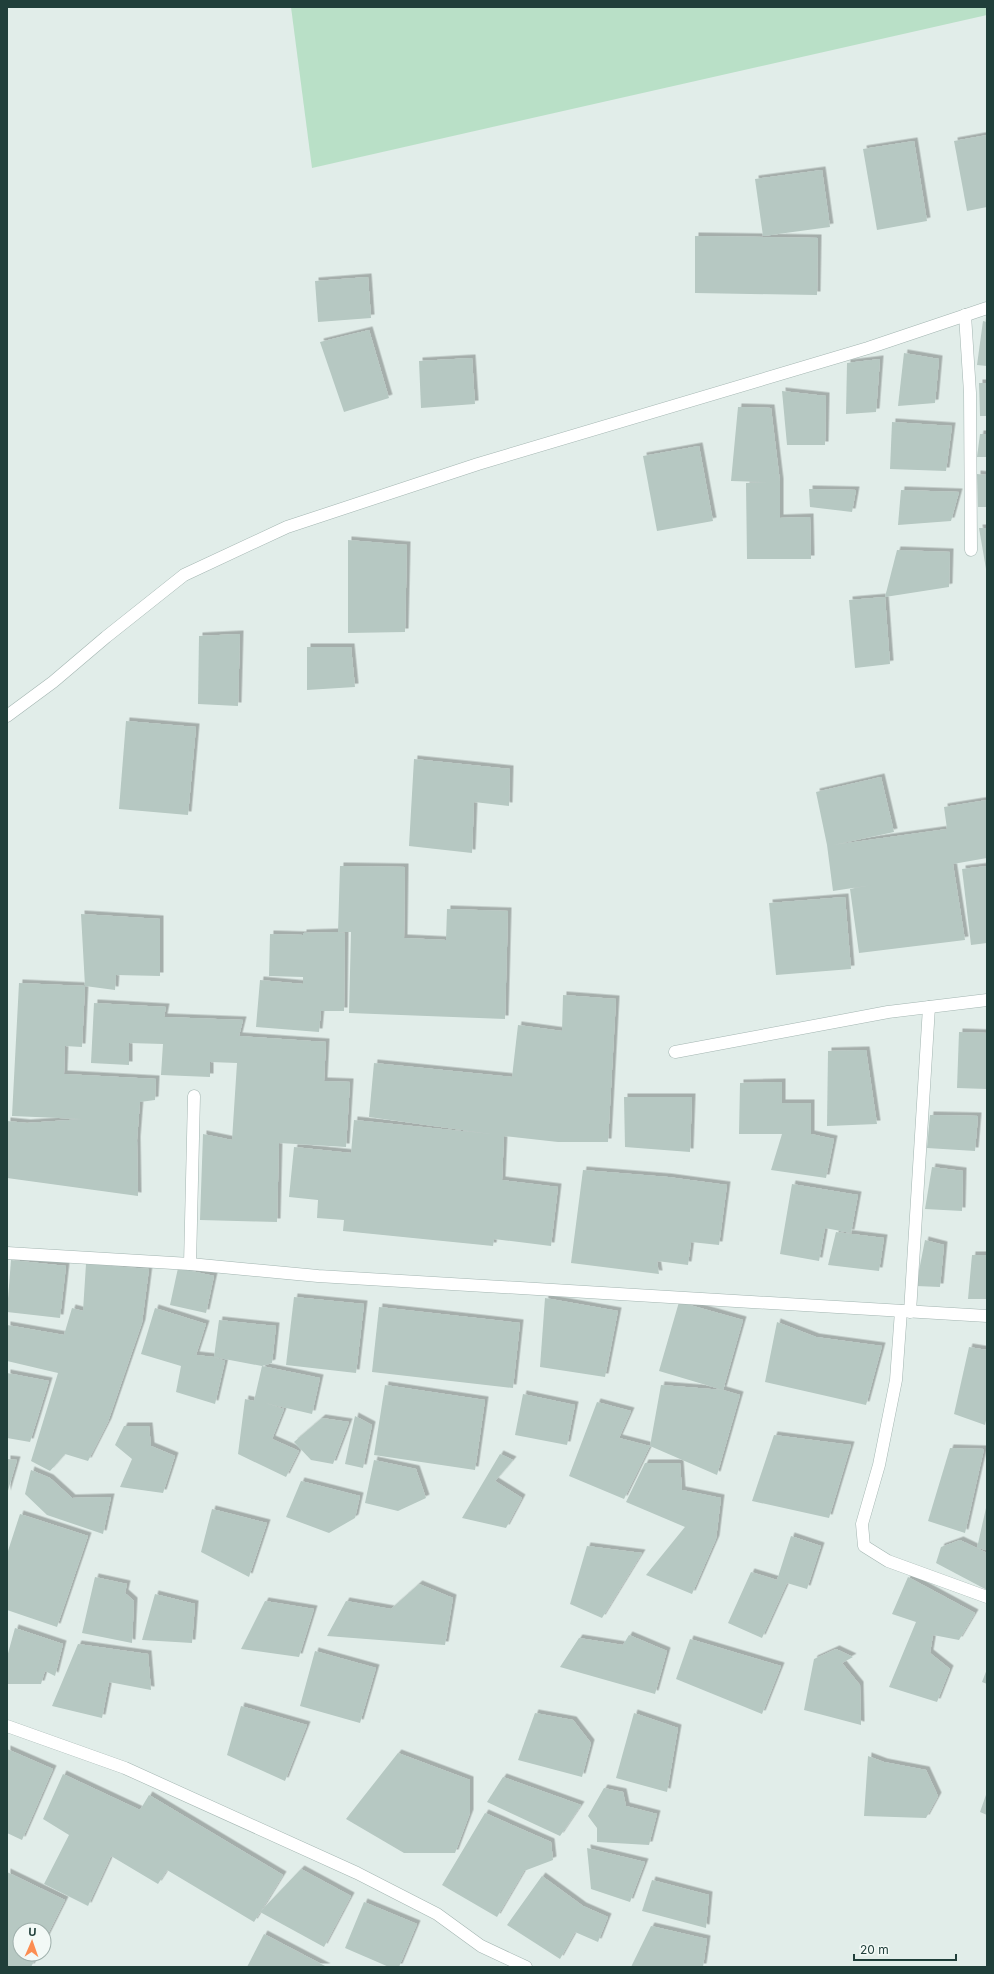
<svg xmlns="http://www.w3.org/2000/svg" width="994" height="1974" font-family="Inter,sans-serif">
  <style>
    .green { fill: #b9e0c7 }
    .building { fill: #b6c8c2; filter: url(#shadow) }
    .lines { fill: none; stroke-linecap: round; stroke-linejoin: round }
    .street-casing { stroke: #a3b5b1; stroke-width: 13 }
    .street { stroke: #fff; stroke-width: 12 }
  </style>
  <defs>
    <filter id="shadow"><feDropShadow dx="3.5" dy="-3.5" stdDeviation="0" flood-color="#0004"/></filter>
  </defs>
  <rect width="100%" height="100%" fill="#e1ede9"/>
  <polygon class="green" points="291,7 987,7 987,15 312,168"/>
  <g class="building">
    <polygon points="987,135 987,207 967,211 954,141"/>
    <polygon points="914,141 927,221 877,230 863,149"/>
    <polygon points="822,170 830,227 763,236 755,179"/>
    <polygon points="695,236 818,238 817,295 695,293"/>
    <polygon points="368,277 371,318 318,322 315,281"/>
    <polygon points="983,321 987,322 987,366 977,365"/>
    <polygon points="369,330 389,398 344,412 320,342"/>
    <polygon points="904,353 939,359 935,403 898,406"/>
    <polygon points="472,358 475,404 421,408 419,361"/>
    <polygon points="880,359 876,412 846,414 847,363"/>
    <polygon points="979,383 987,383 987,416 980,416"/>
    <polygon points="782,391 826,396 825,445 787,445"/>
    <polygon points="738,407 771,408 780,482 780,518 810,517 811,559 747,559 746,483 768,482 731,481"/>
    <polygon points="892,422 952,426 946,471 890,469"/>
    <polygon points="980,434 987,434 987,457 977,457"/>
    <polygon points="699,446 713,521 657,531 643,456"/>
    <polygon points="977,474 987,475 987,507 978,507"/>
    <polygon points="809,489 856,490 852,512 810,507"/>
    <polygon points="901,490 959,492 951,521 898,525"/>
    <polygon points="979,528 987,528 987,569 986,569"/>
    <polygon points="348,540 407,545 405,632 348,633"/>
    <polygon points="897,550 950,552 949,587 885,597"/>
    <polygon points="885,597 890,664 855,668 849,600"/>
    <polygon points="240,634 238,706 198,704 199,636"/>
    <polygon points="307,647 351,647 355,687 307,690"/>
    <polygon points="126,721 196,727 188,815 119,809"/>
    <polygon points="414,759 510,769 509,806 474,802 472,853 409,846"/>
    <polygon points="881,777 894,832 833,845 947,829 944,807 987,800 987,858 953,864 965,940 859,953 850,889 872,885 833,891 827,845 816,792"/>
    <polygon points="340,866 405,867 404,938 446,940 447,909 508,911 505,1019 349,1013 351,932 338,932"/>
    <polygon points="987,866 987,943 971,945 962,869"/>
    <polygon points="845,897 851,969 776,975 769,903"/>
    <polygon points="81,914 160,919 160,976 116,975 115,990 85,986"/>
    <polygon points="338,932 345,933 344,1011 321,1011 319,1032 256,1027 260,980 303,984 303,977 269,976 270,934 303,935 303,933"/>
    <polygon points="19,983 85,986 82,1047 65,1046 64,1074 156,1079 155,1100 140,1102 137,1140 138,1196 7,1178 7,1121 27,1123 83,1119 12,1116"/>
    <polygon points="563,995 616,999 608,1142 558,1142 504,1136 502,1180 558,1187 551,1246 494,1239 493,1246 343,1231 344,1220 317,1218 318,1200 289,1197 294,1147 351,1153 354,1120 491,1134 369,1117 374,1063 512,1077 518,1025 562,1031"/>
    <polygon points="94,1003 166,1007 164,1017 243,1020 239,1036 326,1042 324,1081 350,1082 346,1147 279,1143 277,1222 200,1220 203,1134 232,1140 237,1063 210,1062 210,1077 161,1075 163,1044 129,1043 129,1065 91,1063"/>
    <polygon points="959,1032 987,1033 987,1089 957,1088"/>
    <polygon points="866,1050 877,1124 827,1126 828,1051"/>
    <polygon points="782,1082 782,1103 811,1103 811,1134 834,1139 826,1178 771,1170 782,1134 739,1134 740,1083"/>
    <polygon points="624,1097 692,1097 690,1152 625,1147"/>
    <polygon points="930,1115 978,1116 975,1151 927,1148"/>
    <polygon points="932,1167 963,1171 962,1211 925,1209"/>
    <polygon points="583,1170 668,1177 727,1185 719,1245 691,1242 688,1265 657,1261 659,1274 571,1263"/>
    <polygon points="792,1184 858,1195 851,1233 825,1228 819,1261 780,1254"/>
    <polygon points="836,1232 884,1238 879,1271 828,1265"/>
    <polygon points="925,1240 944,1245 940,1287 916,1286"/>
    <polygon points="972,1255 987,1255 987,1299 968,1299"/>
    <polygon points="11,1260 66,1266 60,1318 7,1312"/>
    <polygon points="86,1264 149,1269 142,1323 108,1422 88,1461 65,1454 50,1471 31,1461 58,1373 7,1361 7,1325 64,1335 72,1308 83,1311"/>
    <polygon points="178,1268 214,1276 206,1313 170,1305"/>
    <polygon points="294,1297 364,1304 356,1373 286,1365"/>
    <polygon points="545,1298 618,1311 605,1377 540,1367"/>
    <polygon points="679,1302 743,1320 723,1390 740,1395 717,1475 650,1446 624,1499 569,1476 597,1402 631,1411 619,1438 650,1446 661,1385 723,1390 659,1371"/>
    <polygon points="379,1307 520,1323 513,1388 372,1372"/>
    <polygon points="155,1308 206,1324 196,1355 214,1357 225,1361 215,1404 176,1392 181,1366 141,1354"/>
    <polygon points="219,1320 276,1326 272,1363 262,1366 214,1357"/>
    <polygon points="777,1322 816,1337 882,1346 866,1405 765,1382"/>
    <polygon points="969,1347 987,1350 987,1416 985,1425 954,1414"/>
    <polygon points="262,1366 320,1378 312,1414 265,1403 284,1409 272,1439 299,1451 286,1477 238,1454 245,1399 254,1401"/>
    <polygon points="7,1373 49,1381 30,1442 7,1438"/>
    <polygon points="385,1385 485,1400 475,1470 374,1455"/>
    <polygon points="523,1394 575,1405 567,1445 515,1435"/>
    <polygon points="355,1416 372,1425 363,1468 345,1464"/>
    <polygon points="322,1418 349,1422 333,1464 311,1460 294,1442"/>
    <polygon points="124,1426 149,1426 151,1446 175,1456 163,1493 120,1487 132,1459 115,1445"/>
    <polygon points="774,1435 851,1445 829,1518 752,1501"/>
    <polygon points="950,1448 984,1449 965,1533 928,1521"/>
    <polygon points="500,1454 513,1460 495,1481 522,1498 506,1528 462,1518"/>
    <polygon points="7,1459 17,1460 7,1494"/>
    <polygon points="374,1460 416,1469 426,1498 398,1511 365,1503"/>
    <polygon points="645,1463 680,1463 682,1490 721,1498 716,1539 692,1594 646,1575 685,1527 626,1502"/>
    <polygon points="31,1470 50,1478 72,1498 111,1497 103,1534 47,1515 25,1494"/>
    <polygon points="301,1481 360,1496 355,1518 329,1533 286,1517"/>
    <polygon points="986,1508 987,1508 987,1550 977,1548"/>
    <polygon points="212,1509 267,1523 249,1577 201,1552"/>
    <polygon points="20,1514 88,1536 57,1627 7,1610 7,1554"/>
    <polygon points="791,1536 821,1546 807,1589 787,1583 762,1638 728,1623 751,1572 777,1580"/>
    <polygon points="960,1540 987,1553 987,1590 936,1563 941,1547"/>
    <polygon points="587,1546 642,1553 602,1618 570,1604"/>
    <polygon points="95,1577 127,1584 125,1593 134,1601 132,1643 82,1633"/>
    <polygon points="908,1577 975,1613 959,1640 933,1635 930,1653 950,1669 937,1702 889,1687 916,1622 892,1614"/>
    <polygon points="419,1584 453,1598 445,1645 327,1636 346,1601 391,1609"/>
    <polygon points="155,1594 195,1604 192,1643 142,1640"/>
    <polygon points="265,1601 314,1609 299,1657 241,1649"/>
    <polygon points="15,1628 63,1644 55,1676 45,1671 41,1684 7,1684 7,1657"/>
    <polygon points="629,1635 667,1651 655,1694 560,1667 579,1638 623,1645"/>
    <polygon points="690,1639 781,1666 762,1714 676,1679"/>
    <polygon points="78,1644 148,1654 151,1690 109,1682 102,1718 52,1706"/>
    <polygon points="836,1649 853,1657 842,1663 860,1685 861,1725 804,1710 814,1659"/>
    <polygon points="315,1651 376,1668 360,1723 300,1706"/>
    <polygon points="987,1669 987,1684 982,1682"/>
    <polygon points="241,1706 307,1725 285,1781 227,1755"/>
    <polygon points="535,1713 573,1720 591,1743 582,1777 518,1760"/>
    <polygon points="634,1713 678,1728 667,1792 616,1778"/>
    <polygon points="7,1749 53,1769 22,1840 7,1833"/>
    <polygon points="398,1753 470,1780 470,1813 455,1853 404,1853 346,1819"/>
    <polygon points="868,1756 884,1762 926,1770 938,1796 926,1818 864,1816"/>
    <polygon points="63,1774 140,1810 149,1795 283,1875 254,1922 167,1870 158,1884 111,1856 88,1906 44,1884 69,1835 43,1819"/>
    <polygon points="503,1777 581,1805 560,1836 487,1802"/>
    <polygon points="604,1788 623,1792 626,1806 657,1814 649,1845 597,1842 597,1828 588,1816"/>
    <polygon points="987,1792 987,1815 980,1812"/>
    <polygon points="485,1813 551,1842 553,1860 524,1871 497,1917 442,1885"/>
    <polygon points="587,1848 645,1862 630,1902 591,1889"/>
    <polygon points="301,1869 351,1896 324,1947 260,1912"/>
    <polygon points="7,1872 65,1900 44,1942 44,1930 20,1930 20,1954 38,1954 31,1967 7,1967"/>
    <polygon points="542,1876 583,1906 608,1917 598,1942 575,1932 560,1959 507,1925"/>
    <polygon points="652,1880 709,1895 706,1928 642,1911"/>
    <polygon points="364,1902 417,1924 399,1967 389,1967 345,1948"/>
    <polygon points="651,1926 707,1939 703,1967 631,1967"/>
    <polygon points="264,1934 327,1967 247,1967"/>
  </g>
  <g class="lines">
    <defs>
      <g id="street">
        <polyline points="965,315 970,393 971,550"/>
        <polyline points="7,716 53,682 106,637 184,575 287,527 478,464 868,348 987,308"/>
        <polyline points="675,1052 888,1012 987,1000"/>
        <polyline points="7,1253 190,1264 318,1276 987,1316"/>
        <polyline points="190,1264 194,1096"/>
        <polyline points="901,1311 896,1380 879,1465 862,1524 864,1546 888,1561 987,1597"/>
        <polyline points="910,1312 929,1007"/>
        <polyline points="7,1726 125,1768 357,1873 437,1914 481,1946 526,1967"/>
      </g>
    </defs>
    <use href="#street" class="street-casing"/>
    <use href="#street" class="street"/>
  </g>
  <rect width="994" height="1974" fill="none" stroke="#203f3a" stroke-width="16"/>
  <g transform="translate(32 1942) rotate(2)"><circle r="19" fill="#f2f9f6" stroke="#9eafab"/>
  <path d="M0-3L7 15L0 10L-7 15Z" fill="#fc8d51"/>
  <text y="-6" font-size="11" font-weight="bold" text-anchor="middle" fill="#203f3a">U</text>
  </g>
  <path d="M854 1954v6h102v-6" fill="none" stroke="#203f3a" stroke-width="2"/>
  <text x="860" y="1954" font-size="12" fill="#203f3a" stroke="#f2f9f6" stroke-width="3" paint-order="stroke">20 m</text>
</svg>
